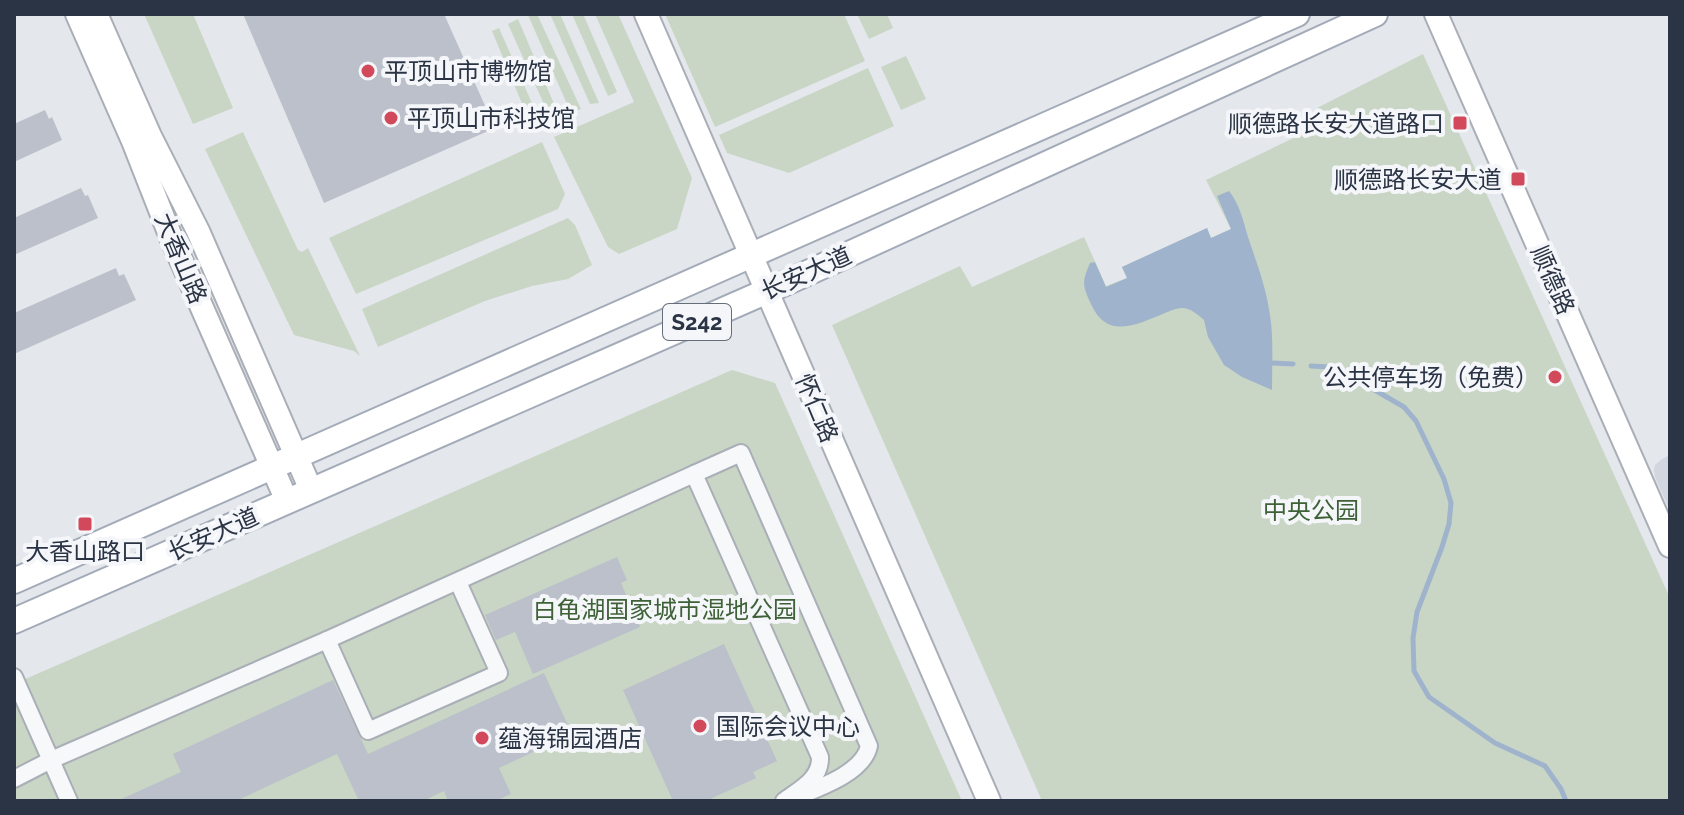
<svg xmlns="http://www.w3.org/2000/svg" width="1684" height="815" font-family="Raleway,'Noto Sans SC',sans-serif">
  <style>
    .built { fill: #d2d6de }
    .green { fill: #c9d6c5 }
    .water { fill: #9fb4cc }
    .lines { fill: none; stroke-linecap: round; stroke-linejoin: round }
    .stream { stroke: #9fb4cc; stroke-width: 5 }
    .building { fill: #bbc0ca }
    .street-casing { stroke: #a9aeb7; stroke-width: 20 }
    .secondary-casing { stroke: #a9aeb7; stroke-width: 26 }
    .primary-casing { stroke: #a3abb8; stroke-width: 28 }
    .street { stroke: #f7f8fa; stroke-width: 16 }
    .secondary { stroke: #fff; stroke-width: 22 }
    .primary { stroke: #fff; stroke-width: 24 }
    .poi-dot { fill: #d1495b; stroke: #f4f6f9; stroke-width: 3 }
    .labels { text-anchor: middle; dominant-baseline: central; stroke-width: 8; stroke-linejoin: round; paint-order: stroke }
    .shield { fill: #f4f6f9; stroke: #676e7b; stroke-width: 2 }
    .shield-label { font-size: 22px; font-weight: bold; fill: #2b3445 }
    .poi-label { font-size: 24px; fill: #2b3445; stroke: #f4f6f9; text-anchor: start }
    .street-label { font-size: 24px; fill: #2b3445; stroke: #f4f6f9 }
    .park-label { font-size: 24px; fill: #3f6138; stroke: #f4f6f9 }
  </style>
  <rect width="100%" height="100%" fill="#e4e7ec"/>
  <polygon class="built" points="1670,455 1670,511 1655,477 1654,470 1655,465 1662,459"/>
  <g class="green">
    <polygon points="144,14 193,14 233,108 193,124"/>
    <polygon points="530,14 537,14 581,109 571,113 528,15"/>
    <polygon points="550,14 560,14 599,103 590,104"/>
    <polygon points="572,14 583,14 617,92 608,96"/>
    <polygon points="595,14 618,14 692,178 677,229 619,254 608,247 554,137 634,102"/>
    <polygon points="665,14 844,14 865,61 715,127"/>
    <polygon points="857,14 887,14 893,28 869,39"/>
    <polygon points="518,19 560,118 552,122 508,24"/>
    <polygon points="499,28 542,126 533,130 492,31"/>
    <polygon points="1423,54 1670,598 1670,801 1042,801 832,325 960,266 972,287 1084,237 1106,286 1127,278 1122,267 1207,228 1211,238 1231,229 1206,180 1323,124 1317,108"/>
    <polygon points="906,56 926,99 901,110 881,67"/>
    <polygon points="868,68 894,126 789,173 727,153 719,135"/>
    <polygon points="243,132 298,250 302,252 308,248 360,356 354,351 294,335 205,149"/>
    <polygon points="542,142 565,194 558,209 356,294 329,238"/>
    <polygon points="568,218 575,225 592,265 568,279 532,286 485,301 378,347 362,309"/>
    <polygon points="732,370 775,383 962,801 14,801 14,684"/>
  </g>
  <path class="water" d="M1229,191C1240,205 1243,220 1248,237C1256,261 1265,284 1269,309C1274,335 1272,363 1272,390L1242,377L1224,365L1208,337L1204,320C1198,315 1191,308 1182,308C1177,308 1170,311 1165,313C1136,325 1107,340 1091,304C1082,285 1082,282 1090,263L1095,262L1106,287L1127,278L1122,267L1207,228L1211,238L1231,229L1217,196Z"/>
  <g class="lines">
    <g class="stream">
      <polyline points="1273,363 1293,364"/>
      <polyline points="1311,366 1329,367 1359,381 1404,407 1416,421 1444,479 1451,503 1449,524 1442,547 1417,612 1413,638 1414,671 1429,697 1495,743 1545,766 1561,789 1566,801"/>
    </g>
  </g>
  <g class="building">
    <polygon points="243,14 444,14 495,128 324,203"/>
    <polygon points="45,110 49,119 52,117 62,140 14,162 14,124"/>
    <polygon points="81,188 85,196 88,195 98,218 14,255 14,218"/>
    <polygon points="116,268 119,276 124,274 136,300 14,354 14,313"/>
    <polygon points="617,557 627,580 621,583 640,627 533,674 515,632 496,640 485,615"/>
    <polygon points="724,644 777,761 753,772 756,778 706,801 673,801 623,690"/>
    <polygon points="544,673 572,734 499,768 511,794 495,801 448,801 444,791 423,801 359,801 337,754 236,801 117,801 181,772 173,754 333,680 368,754"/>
  </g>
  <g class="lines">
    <defs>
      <g id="street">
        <polyline points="327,640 368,731 499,673 458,582"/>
        <polyline points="14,677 69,801"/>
        <polyline points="14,779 51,760 327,640 694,474"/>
        <path d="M784,801C800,789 821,779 820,757L694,474L741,453L869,746C863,775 812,790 787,801"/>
      </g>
      <g id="secondary">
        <polyline points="77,14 133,141 170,235 287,501"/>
        <polyline points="96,14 150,136 198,231 311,490"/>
        <polyline points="646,14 989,801"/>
        <polyline points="1436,14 1670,546"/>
      </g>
      <g id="primary">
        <polyline points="14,581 1297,14"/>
        <polyline points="14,621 790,281 1375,14"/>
      </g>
    </defs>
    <use href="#street" class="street-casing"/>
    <use href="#secondary" class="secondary-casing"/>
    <use href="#primary" class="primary-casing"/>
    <use href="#street" class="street"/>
    <use href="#secondary" class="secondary"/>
    <use href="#primary" class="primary"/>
  </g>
  <g class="poi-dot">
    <circle cx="368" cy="71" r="8"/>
    <circle cx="391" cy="118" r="8"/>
    <rect x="1452" y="115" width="16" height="16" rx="4"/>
    <rect x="1510" y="171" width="16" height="16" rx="4"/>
    <circle cx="1555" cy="377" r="8"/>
    <rect x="77" y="516" width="16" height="16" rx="4"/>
    <circle cx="700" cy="726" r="8"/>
    <circle cx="482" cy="738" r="8"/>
  </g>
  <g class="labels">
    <rect class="shield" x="663" y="304" width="68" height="36" rx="6"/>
    <g class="shield-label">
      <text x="697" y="322">S242</text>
    </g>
    <g class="poi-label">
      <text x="384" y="71">平顶山市博物馆</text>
      <text x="407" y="118">平顶山市科技馆</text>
      <text x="1444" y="123" text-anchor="end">顺德路长安大道路口</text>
      <text x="1502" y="179" text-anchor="end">顺德路长安大道</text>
      <text x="1539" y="377" text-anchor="end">公共停车场（免费）</text>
      <text x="85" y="551" text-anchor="middle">大香山路口</text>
      <text x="716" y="726">国际会议中心</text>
      <text x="498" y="738">蕴海锦园酒店</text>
    </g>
    <g class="street-label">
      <text transform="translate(181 258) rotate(67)">大香山路</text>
      <text transform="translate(806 273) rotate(-24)">长安大道</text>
      <text transform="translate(1553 280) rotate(66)">顺德路</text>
      <text transform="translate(817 408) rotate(67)">怀仁路</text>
      <text transform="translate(213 534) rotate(-24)">长安大道</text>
    </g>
    <g class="park-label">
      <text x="1311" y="510">中央公园</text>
      <text x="665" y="609">白龟湖国家城市湿地公园</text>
    </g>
  </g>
  <rect width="1684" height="815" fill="none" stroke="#2b3445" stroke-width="32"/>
</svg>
